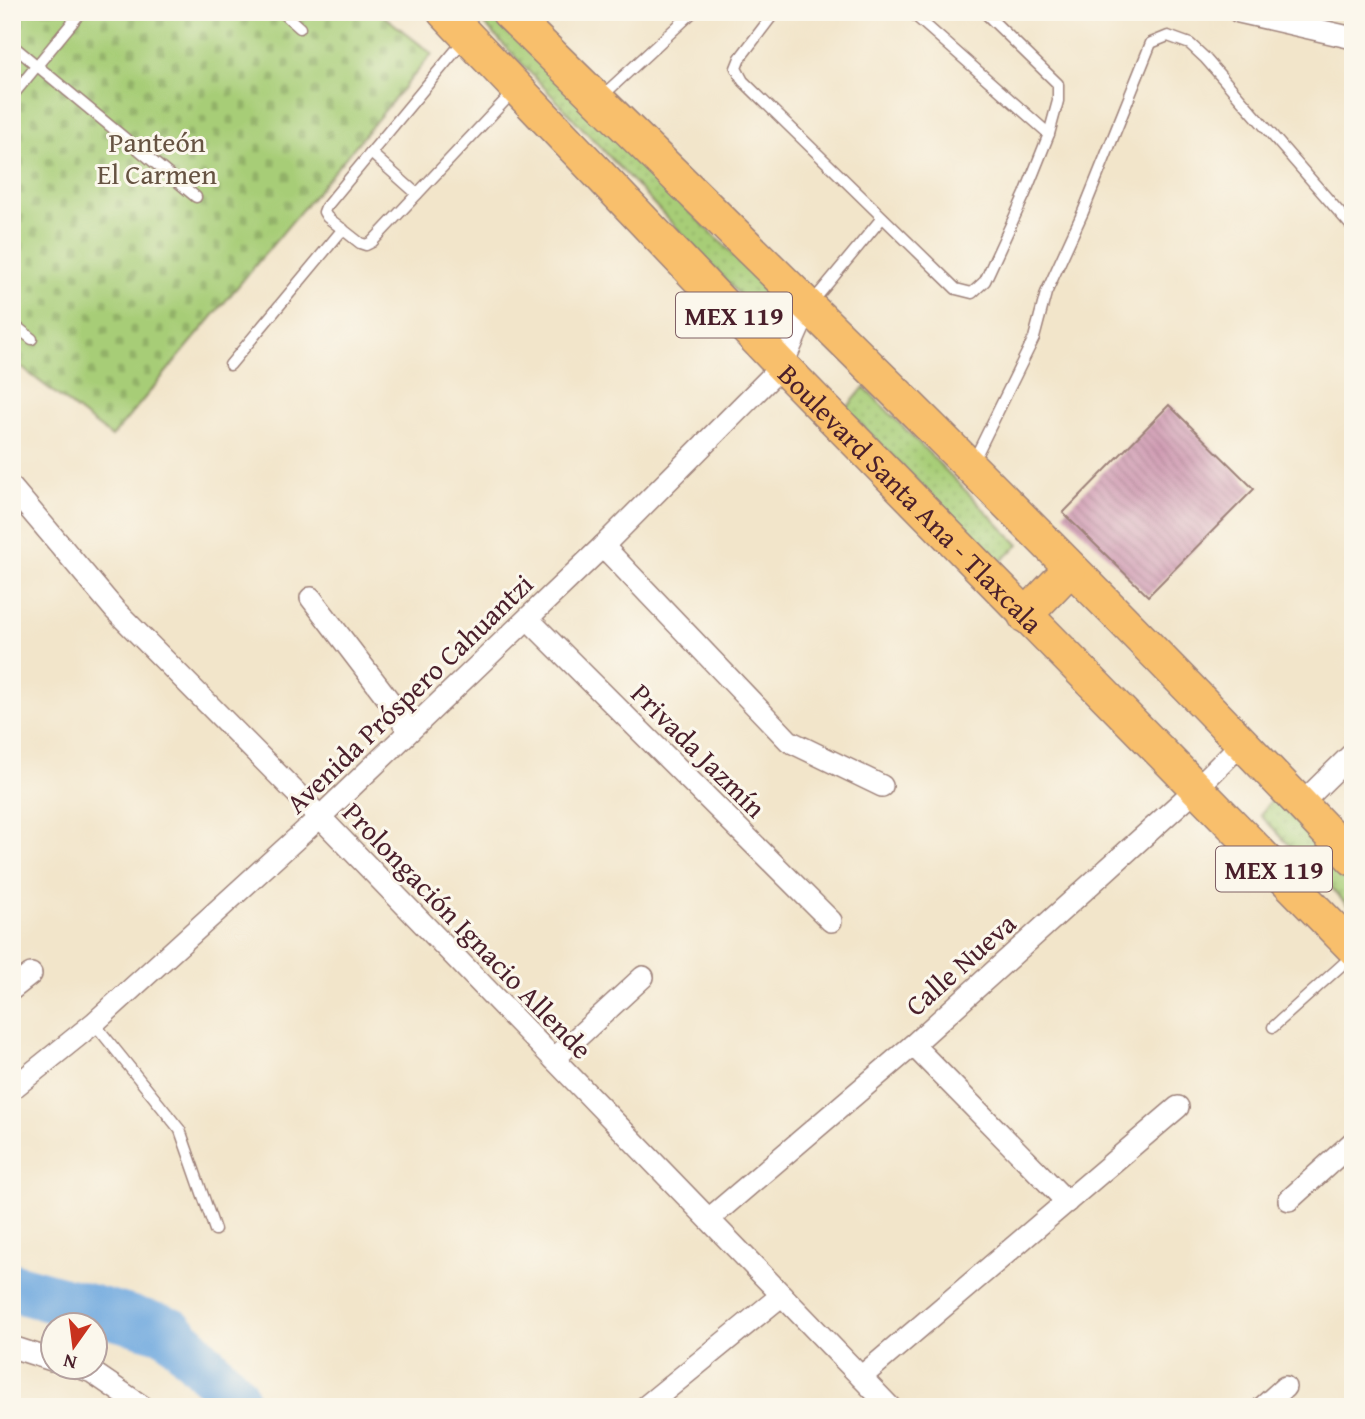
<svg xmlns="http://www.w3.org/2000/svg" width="1365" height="1419" font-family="'Gentium Book Plus',serif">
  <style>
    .grass { fill: url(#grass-dots); stroke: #787651; stroke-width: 2 }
    .cemetery { fill: url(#cemetery-stones); stroke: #787651; stroke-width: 2 }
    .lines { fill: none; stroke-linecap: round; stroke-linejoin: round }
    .river { stroke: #70a9df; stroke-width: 49 }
    .building { fill: url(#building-back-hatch) }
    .lane-casing { stroke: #9e827a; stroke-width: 13 }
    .street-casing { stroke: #9e827a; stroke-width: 24 }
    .primary-casing { stroke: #9e827a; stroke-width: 36 }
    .lane { stroke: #fff; stroke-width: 10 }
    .street { stroke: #fff; stroke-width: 21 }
    .primary { stroke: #f8bf6c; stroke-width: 33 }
    .labels { text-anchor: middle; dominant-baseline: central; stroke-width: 6; stroke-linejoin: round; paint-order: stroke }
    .shield { fill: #fbf7ec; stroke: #7f6065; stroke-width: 2 }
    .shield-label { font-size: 26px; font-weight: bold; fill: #4a1f2b }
    .park-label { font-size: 28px; fill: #665342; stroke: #fbf7ec }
    .street-label { font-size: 28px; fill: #4a1f2b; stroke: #fbf7ec }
  </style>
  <defs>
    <pattern id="grass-dots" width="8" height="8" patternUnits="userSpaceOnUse" patternTransform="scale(1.75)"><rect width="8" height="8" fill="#a7cd77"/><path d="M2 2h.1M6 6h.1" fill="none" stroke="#91b067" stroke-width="1.8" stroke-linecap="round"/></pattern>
    <pattern id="cemetery-stones" width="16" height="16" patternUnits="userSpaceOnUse" patternTransform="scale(1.75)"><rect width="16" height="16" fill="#a7cd77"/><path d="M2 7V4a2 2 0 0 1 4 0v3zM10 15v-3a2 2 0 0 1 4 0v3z" fill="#91b067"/></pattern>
    <pattern id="building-back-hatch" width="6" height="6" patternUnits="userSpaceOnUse" patternTransform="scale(1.75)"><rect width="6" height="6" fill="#cb92ad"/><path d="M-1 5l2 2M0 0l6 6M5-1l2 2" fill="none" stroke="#a7778d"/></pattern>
  </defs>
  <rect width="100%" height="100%" fill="#fbf7ec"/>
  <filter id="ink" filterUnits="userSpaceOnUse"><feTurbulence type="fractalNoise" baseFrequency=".0143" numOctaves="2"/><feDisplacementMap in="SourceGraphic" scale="14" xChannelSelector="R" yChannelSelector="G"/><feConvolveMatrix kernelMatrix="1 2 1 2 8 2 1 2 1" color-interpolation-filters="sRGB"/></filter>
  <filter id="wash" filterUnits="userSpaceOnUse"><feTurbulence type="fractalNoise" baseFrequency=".00686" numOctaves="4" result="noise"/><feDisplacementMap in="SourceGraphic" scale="28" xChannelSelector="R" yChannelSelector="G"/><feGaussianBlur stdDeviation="1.57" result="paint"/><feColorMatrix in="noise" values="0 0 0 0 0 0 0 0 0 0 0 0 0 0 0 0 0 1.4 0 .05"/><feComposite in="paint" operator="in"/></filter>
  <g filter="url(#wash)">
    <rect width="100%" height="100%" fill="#f2e5ca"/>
    <g class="grass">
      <polygon points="473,12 490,12 780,301 764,321"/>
      <polygon points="864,387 1019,545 999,563 846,409"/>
      <polygon points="1273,798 1353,877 1353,911 1260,815"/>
    </g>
    <polygon class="cemetery" points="12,12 379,12 432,54 112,437 12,360"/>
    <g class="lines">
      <polyline class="river" points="12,1287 170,1331 233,1395 236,1407"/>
    </g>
    <g id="blocks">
      <polygon class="building" points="1169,405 1254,489 1148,596 1063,513"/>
    </g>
  </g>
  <g filter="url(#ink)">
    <use href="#blocks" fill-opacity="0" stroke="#9e827a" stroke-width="2"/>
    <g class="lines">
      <defs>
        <g id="lane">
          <polyline points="282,12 300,28"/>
          <polyline points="775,12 740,58 736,68 743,81 956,289 972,293 985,281 1025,194 1049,134 1058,101 1058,84 984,12"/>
          <polyline points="911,12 1049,134"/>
          <polyline points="466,38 326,207 324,212 327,217 360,243 366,245 372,242 514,91"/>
          <polyline points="12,45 196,197"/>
          <polyline points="12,96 81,12"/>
          <polyline points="600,98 693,12"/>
          <polyline points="371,153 417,194"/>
          <polyline points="810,305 882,218"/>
          <polyline points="12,323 32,339"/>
          <polyline points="230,365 343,229"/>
          <polyline points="973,462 1034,338 1046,293 1083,212 1151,43 1168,36 1190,44 1205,58 1353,228"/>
          <polyline points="94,1023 180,1130 215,1230"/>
          <polyline points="1273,1027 1353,955"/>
        </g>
        <g id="street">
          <polyline points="1239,12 1353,38"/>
          <polyline points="12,488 115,610 320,817 890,1407"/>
          <polyline points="603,546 789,741 882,786"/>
          <polyline points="311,598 388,699 409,731"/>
          <polyline points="528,619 831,921"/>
          <polyline points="1301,804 1353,753"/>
          <polyline points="12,989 31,974"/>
          <polyline points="913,1045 1067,1202"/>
          <polyline points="554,1059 643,977"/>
          <polyline points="12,1089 94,1023 320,817 603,546 782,366 808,307"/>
          <polyline points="1289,1200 1353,1142"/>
          <polyline points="709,1219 913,1045 1196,789 1242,743"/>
          <polyline points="12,1347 52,1360"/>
          <polyline points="75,1366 92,1372 143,1407"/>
          <polyline points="861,1377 1178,1107"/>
          <polyline points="645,1407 782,1295"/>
          <polyline points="1263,1407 1285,1387"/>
        </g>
        <g id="primary">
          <path id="s1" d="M444,12L782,366L1353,948"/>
          <path d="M508,12C793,290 1079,569 1353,859"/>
          <polyline points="1025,616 1070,569"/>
        </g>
      </defs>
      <use href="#lane" class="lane-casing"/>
      <use href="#street" class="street-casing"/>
      <use href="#primary" class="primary-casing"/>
      <use href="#lane" class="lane"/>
      <use href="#street" class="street"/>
      <use href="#primary" class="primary"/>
    </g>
  </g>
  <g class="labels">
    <g class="shield">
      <rect x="676" y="292.5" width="116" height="45" rx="5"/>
      <rect x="1216" y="846.5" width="116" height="45" rx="5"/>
    </g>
    <g class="shield-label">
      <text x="734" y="315">MEX 119</text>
      <text x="1274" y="869">MEX 119</text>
    </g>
    <g class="park-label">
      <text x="157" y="141">Panteón<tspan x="157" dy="32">El Carmen</tspan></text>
    </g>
    <g class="street-label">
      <text stroke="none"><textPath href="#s1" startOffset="674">Boulevard Santa Ana - Tlaxcala</textPath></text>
      <text transform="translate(409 693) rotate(-44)">Avenida Próspero Cahuantzi</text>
      <text transform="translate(699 750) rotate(45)">Privada Jazmín</text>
      <text transform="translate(468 930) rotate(46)">Prolongación Ignacio Allende</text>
      <text transform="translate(960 964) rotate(-42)">Calle Nueva</text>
    </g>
  </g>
  <rect width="1365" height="1419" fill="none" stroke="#fbf7ec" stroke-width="42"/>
  <g transform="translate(74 1346) rotate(194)"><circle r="33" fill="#fbf7ec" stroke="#b4a19f" stroke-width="2"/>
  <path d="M0-5L12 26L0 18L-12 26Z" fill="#c8321e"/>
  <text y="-10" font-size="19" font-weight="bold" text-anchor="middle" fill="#4a1f2b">N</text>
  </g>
</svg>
